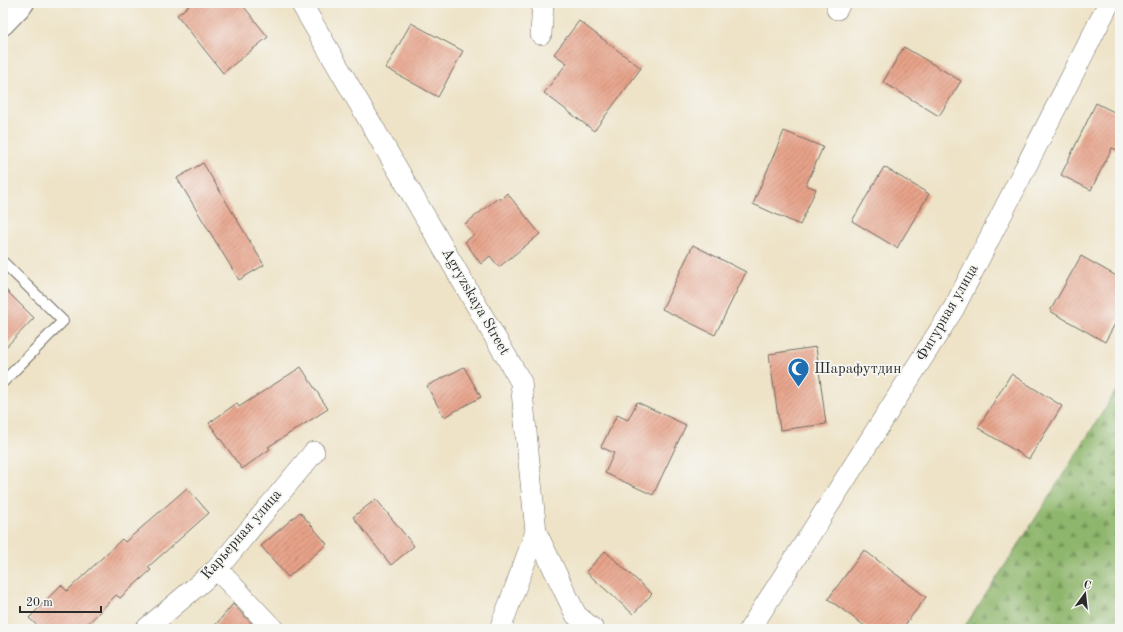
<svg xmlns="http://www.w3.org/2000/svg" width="1123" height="632" font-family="'Old Standard TT',serif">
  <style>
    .forest { fill: url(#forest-firs); stroke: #5c704c }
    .building { fill: url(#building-hatch) }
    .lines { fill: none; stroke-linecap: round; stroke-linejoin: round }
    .lane-casing { stroke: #6f6b62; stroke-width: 12 }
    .street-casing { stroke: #6f6b62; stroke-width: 22 }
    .primary-casing { stroke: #6f6b62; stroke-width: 24 }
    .lane { stroke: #fff; stroke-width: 10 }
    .street { stroke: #fff; stroke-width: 21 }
    .primary { stroke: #fff; stroke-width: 22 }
    .labels { text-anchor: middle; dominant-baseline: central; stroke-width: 3.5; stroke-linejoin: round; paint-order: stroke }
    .street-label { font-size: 15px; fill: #2b2b2b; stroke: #f6f6f2 }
    .poi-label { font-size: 15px; fill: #2b2b2b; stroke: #f6f6f2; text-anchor: start }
  </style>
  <defs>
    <pattern id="forest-firs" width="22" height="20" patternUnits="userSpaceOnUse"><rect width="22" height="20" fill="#8eb66c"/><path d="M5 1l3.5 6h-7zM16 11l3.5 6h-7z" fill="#749459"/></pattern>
    <pattern id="building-hatch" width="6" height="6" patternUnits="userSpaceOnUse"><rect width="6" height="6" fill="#e7a289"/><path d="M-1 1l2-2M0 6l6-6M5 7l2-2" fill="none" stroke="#bb8470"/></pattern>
  </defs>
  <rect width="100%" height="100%" fill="#f6f6f2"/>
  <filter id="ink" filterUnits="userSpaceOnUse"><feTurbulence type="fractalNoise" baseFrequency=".025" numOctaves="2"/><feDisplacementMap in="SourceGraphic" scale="8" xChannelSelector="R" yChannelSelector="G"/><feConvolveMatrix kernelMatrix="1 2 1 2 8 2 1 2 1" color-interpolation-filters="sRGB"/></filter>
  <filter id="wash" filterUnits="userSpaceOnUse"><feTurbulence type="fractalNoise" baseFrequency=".012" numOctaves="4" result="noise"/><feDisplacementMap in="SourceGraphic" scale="16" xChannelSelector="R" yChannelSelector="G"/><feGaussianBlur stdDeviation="0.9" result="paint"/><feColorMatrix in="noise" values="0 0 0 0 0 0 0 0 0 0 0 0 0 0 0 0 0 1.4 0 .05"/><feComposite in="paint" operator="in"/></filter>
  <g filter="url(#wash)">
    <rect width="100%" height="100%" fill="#eee3c7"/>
    <polygon class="forest" points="1120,388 1120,629 963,629 1023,538 1116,391"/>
    <g id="blocks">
      <g class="building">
        <polygon points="192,3 241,3 268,37 223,73 177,15"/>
        <polygon points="579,21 641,68 594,131 544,93 567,63 554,54"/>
        <polygon points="411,23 463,51 438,97 386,68"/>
        <polygon points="904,47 961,81 939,116 883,82"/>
        <polygon points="1096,103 1120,115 1120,151 1112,148 1091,190 1061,175"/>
        <polygon points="784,131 823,147 806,185 816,189 800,225 753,204"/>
        <polygon points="203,163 264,265 239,280 177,178"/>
        <polygon points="884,167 929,194 897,248 852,221"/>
        <polygon points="507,193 540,234 499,267 490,256 481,264 465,242 474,235 465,224 498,198 500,200"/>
        <polygon points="693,245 746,272 715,335 662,309"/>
        <polygon points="1081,256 1120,278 1120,315 1105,342 1050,311"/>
        <polygon points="3,287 34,318 3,350"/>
        <polygon points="816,347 826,424 780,430 769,354"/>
        <polygon points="301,367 328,409 268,447 270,449 242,469 209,423 237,403 239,407"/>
        <polygon points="464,367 481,397 444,417 427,386"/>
        <polygon points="1011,374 1062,406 1029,459 978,428"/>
        <polygon points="637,402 686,425 653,495 605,473 614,453 601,447 617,415 628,420"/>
        <polygon points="187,488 209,513 148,567 151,570 120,598 116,595 83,629 41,629 29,618 61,585 67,591 122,539 125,542"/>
        <polygon points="376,499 414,546 391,565 353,517"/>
        <polygon points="300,512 327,544 288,577 261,546"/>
        <polygon points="864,550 926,597 902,629 869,629 828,599"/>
        <polygon points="605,551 652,594 633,614 586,572"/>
        <polygon points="233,604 257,629 212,629"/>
      </g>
    </g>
  </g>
  <g filter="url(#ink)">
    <use href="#blocks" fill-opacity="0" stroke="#6f6b62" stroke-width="1"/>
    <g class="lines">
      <defs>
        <polyline id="lane" points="3,262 63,321 3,382"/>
        <g id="street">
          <polyline points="301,3 521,382 536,532 500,629"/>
          <polyline points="837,9 840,3"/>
          <polyline points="541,34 543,3"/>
          <polyline points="536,532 576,615 593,629"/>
          <polyline points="217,569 273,629"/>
          <polyline points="146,629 217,569 314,452"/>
          <polyline points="750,629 954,308 1109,3"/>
        </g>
        <polyline id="primary" points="3,24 23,3"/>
      </defs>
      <use href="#lane" class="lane-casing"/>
      <use href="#street" class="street-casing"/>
      <use href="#primary" class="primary-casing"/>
      <use href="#lane" class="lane"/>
      <use href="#street" class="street"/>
      <use href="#primary" class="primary"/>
    </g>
  </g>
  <defs>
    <symbol id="mosque-pin" viewBox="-11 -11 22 30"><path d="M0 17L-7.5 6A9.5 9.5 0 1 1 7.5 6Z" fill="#1f6fb2" stroke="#f6f6f2"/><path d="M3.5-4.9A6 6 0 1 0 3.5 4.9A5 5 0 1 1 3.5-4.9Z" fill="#fff"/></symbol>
  </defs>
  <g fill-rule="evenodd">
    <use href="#mosque-pin" x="786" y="356" width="25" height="34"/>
  </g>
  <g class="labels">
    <g class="street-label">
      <text transform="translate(475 302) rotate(60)">Agryzskaya Street</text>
      <text transform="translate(948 313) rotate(-60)">Фигурная улица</text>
      <text transform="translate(242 535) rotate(-49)">Карьерная улица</text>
    </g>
    <g class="poi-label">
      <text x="814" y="369">Шарафутдин</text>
    </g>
  </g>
  <rect width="1123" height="632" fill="none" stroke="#f6f6f2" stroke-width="16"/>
  <g transform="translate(1085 594) rotate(15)" stroke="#f6f6f2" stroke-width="3" paint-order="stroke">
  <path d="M0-3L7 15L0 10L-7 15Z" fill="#2b2b2b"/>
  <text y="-6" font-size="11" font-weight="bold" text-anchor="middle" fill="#2b2b2b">С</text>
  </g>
  <path d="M20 606v6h81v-6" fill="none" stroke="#2b2b2b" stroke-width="2"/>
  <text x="26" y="606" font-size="12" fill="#2b2b2b" stroke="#f6f6f2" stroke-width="3" paint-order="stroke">20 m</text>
</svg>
